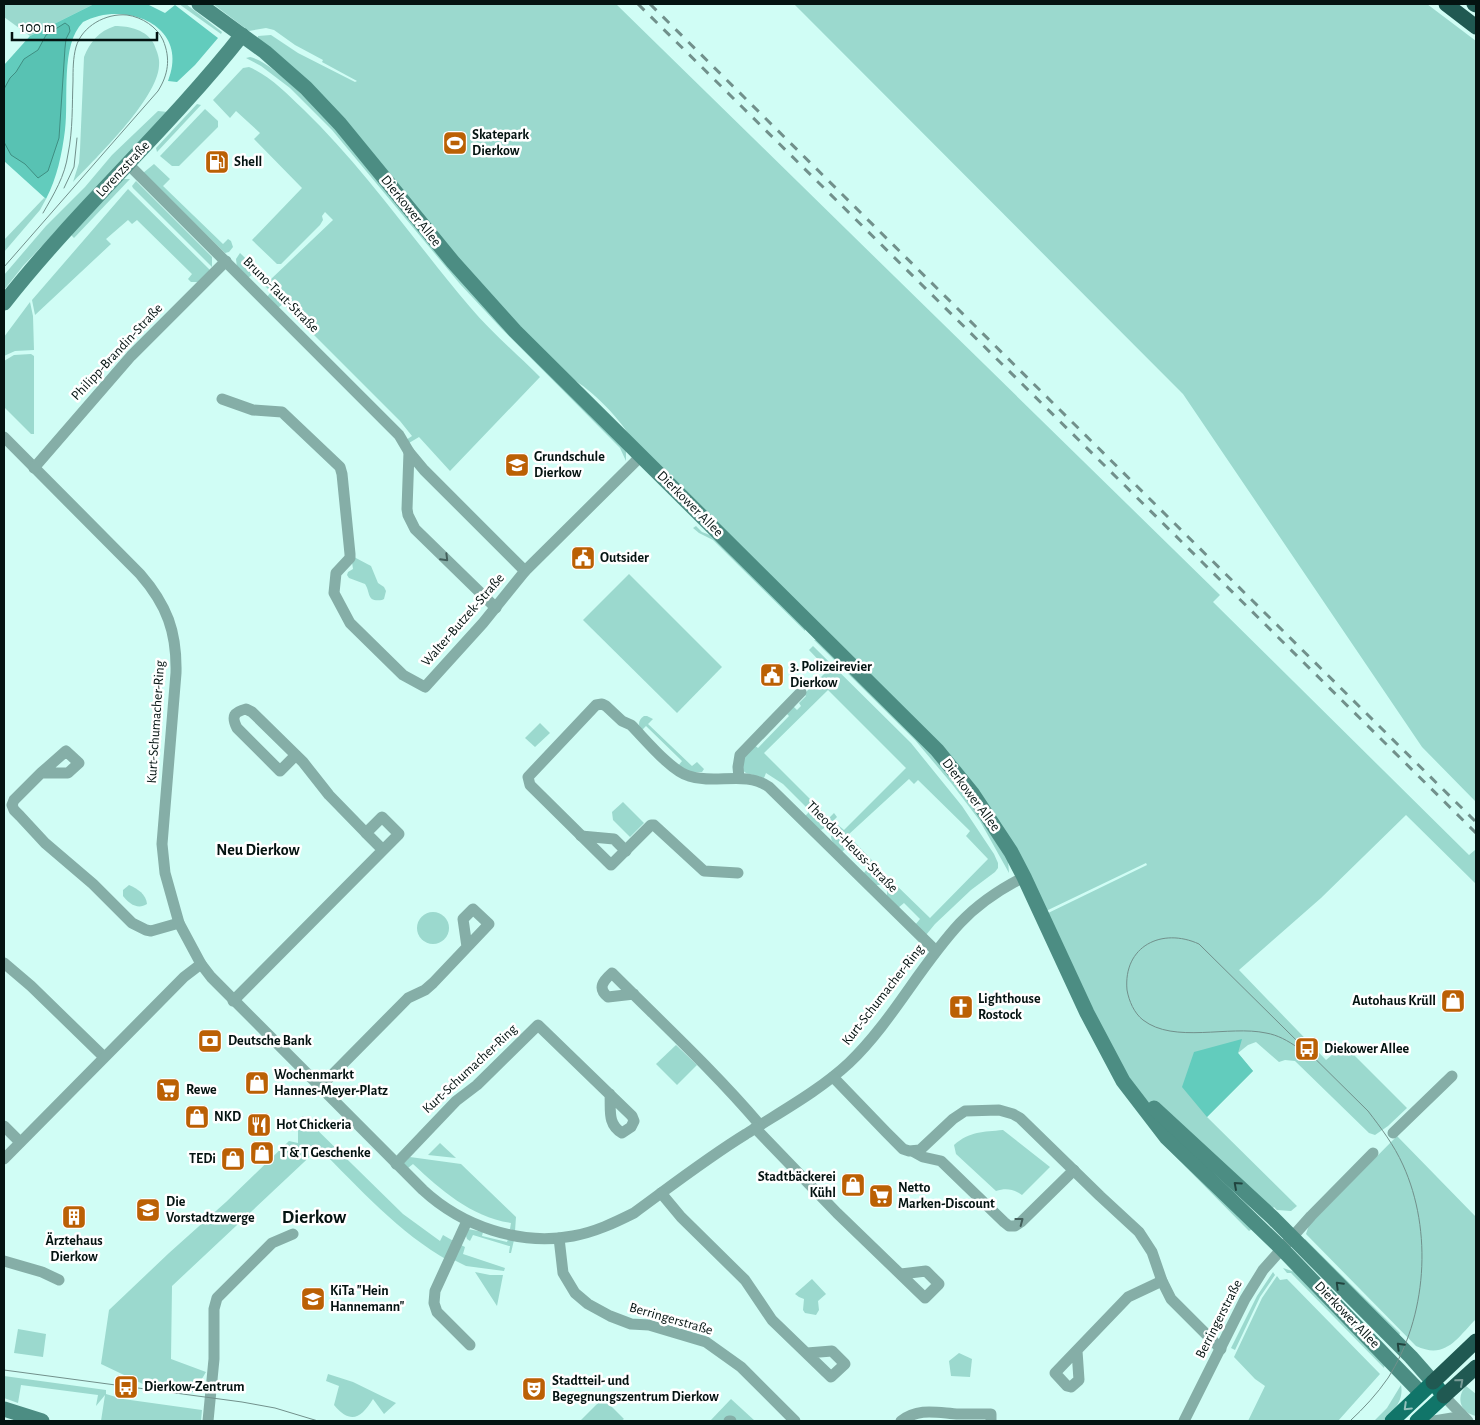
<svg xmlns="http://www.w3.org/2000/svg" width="1480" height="1425" font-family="'Alegreya Sans',sans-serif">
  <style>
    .green { fill: #9bd9ce }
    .forest { fill: #62ccbd }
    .water { fill: #58c2b3; stroke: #3f8e82 }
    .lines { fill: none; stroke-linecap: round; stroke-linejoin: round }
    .street { stroke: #85aea7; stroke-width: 11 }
    .secondary { stroke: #4c8d83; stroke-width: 15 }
    .primary { stroke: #117569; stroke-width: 15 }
    .highway { stroke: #205952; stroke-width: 15 }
    .tram { stroke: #71908b; stroke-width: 1 }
    .rail { stroke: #71908b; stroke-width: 3; stroke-dasharray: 9 9; stroke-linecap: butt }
    .oneway { stroke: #44605c }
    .oneway2 { stroke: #21443f }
    .oneway3 { stroke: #799b97 }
    .oneway4 { stroke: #94c1bc }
    .labels { text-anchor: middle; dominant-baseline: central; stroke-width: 5; stroke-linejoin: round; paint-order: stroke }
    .poi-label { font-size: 14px; font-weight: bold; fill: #041311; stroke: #fff; text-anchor: start }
    .street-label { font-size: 14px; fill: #041311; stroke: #fff }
    .quarter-label { font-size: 16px; font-weight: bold; fill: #041311; stroke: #fff }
    .district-label { font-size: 19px; font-weight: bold; fill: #041311; stroke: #fff }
  </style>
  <rect width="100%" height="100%" fill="#d0fdf5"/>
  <g class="green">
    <polygon points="4,4 94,4 30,36 4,17"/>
    <polygon points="179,4 186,4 222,32 221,34"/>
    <path d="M213,4H616L1220,595L1213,602L1469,855L1475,850L1476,851V884L1406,815L1321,898L1239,970L1326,1060L1344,1045L1407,1108L1388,1126L1375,1135L1369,1133L1295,1061L1285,1060L1279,1062L1256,1042L1248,1045L1238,1053L1253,1071L1207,1117L1297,1206L1291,1211L1277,1210L1274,1207L1272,1209L1167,1121L1129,1082L1042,916L1147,865L1146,863L1046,911L1000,823L630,436C617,416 588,385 566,376L477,285L258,38V36L271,35L298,53L355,82L357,81L322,62L323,60L295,45L274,30L266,28L249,31Z"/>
    <polygon points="794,4 1427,4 1476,41 1476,802 1422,747 1183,394"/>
    <path d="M115,26C129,26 147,30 154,44C157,52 160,58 159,66C157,99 96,158 73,182L79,163L80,150L84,57C90,42 99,31 115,26Z"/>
    <path d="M250,57C274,62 319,112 338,130L626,450V461L620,448L500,327L460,284L332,130L290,88L261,66L246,58Z"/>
    <path d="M249,67C270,76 287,94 303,109C365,169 414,241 470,307C491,332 517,354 540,377L450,471L419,437L409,443L406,440L412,436L400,421L283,304L278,308L267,297L271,292L253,274L248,278L237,268L236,259L240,253L269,281L333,220L325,212L322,216L323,220L320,225L281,264H277L252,240L302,188L254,139L260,133L236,111L230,118L213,100L243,68Z"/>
    <polygon points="197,104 201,105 157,152 156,148"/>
    <polygon points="205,109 218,121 218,127 179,166 172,166 160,156"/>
    <polygon points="158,111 168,112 23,266 4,290 4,275 46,226 85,187 112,155"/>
    <polygon points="154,164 170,179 163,186 223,244 228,239 231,241 233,247 229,252 225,253 143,173"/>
    <polygon points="122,179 130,179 74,238 69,233"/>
    <polygon points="136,181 212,257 212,267 133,188 132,186"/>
    <polygon points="128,189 210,270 199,282 191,282 188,279 192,274 137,220 132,224 128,220 106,239 111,244 35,315 32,300"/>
    <polygon points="44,198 46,199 40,210 4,252 4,240"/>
    <polygon points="30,302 33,316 34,350 15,351 4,356 4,337"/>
    <polygon points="31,354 34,356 34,434 31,434 4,407 4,361 14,355"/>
    <polygon points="696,526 702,532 715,537 805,627 805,631 713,540 699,533 693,528"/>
    <path d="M354,557L371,566L378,583L384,587L386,591L384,599L382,600C366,602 371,593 365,584L349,578L347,575L348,572L353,569L352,562Z"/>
    <polygon points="629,574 722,667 677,713 583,620"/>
    <polygon points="814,640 819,640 918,738 956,782 1008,860 1009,873 980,821 952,784 915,740"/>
    <path d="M813,646L911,743L962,806L994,854L998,863V868L995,872L971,890L935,924L926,935L915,925L920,919L904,903L898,908L887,896V888L893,882L930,918L988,859L966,836L970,831L918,780L914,784L909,779L848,835L888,877L880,885H876L863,874L868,868L847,847L842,852C831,841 826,838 838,825L844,830L906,768L828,690L764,753L829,818L834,813L837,817L828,826L821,830L817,828L805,816L810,811L783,784L766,773L764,778L746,773L742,770L741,758L753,744L758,748L789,716L785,712L792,705L797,710L801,706L799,703L806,696L804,694L828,670L809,650Z"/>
    <path d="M644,716H647L653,719L648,724L692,766L697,762L704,769L702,772H691L678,766L682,761L646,726L641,731C638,725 638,720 644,716Z"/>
    <polygon points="540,723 550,733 535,747 525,738"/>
    <polygon points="623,802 644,823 630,837 613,820 612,812"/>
    <path d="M129,885C138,889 146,894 147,904C138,910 129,904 123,896V890Z"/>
    <circle cx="433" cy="928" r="16"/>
    <polygon points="676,1045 697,1065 677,1085 656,1064"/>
    <path d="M303,1116L403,1214L440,1241L443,1235L457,1243L449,1261C399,1233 359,1188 319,1148L172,1286L171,1359L206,1372L194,1392L145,1385L101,1364L109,1310L169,1253L226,1202L289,1141L298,1143V1120Z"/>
    <path d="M1003,1130L1050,1167L1022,1195C1013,1189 1006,1188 996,1191L956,1154L954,1145C970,1131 983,1132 1003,1130Z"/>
    <path d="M1397,1136L1476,1217V1319C1457,1338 1446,1360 1416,1346L1306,1234L1309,1225Z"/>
    <polygon points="440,1143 456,1158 428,1155"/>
    <polygon points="1166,1147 1252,1229 1249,1231"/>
    <path d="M410,1157L461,1164L516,1217L515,1231L510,1229L511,1223C471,1217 441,1190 413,1164L408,1168L403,1164Z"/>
    <polygon points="468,1229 483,1232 482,1236 507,1242 508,1239 514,1240 511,1253 509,1253 510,1246 509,1246 473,1235 470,1241 467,1239 466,1236"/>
    <polygon points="1305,1239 1400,1333 1399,1336 1305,1241"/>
    <polygon points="459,1244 465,1247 463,1254 505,1268 504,1271 466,1266 452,1259"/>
    <polygon points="1283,1268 1295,1272 1385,1364 1384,1368 1291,1273 1287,1273"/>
    <polygon points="475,1272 490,1275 503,1275 497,1306"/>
    <polygon points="1273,1272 1275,1275 1260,1297 1235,1350 1231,1348 1257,1296"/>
    <polygon points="1277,1276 1280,1280 1287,1279 1380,1374 1338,1421 1248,1421 1265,1386 1255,1379 1234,1357 1262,1298"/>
    <polygon points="812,1279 826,1294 818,1301 819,1310 816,1315 805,1313 803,1310 804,1299 799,1297 795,1294"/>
    <polygon points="18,1329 46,1334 43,1357 14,1353"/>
    <polygon points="959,1353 972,1359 970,1377 951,1376 949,1361"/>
    <path d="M328,1374L353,1382L396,1403L384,1414L373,1399C361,1418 351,1425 334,1405L339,1386L326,1381Z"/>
    <polygon points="4,1376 106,1390 106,1394 116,1397 116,1398 202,1410 201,1421 101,1421 105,1395 96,1406 98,1395 21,1385 18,1403 4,1398"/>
    <path d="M1401,1385C1404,1401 1394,1410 1383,1421H1374L1387,1408Z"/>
    <path d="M1466,1386L1476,1394V1416C1461,1413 1455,1398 1466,1386Z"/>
    <polygon points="603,1398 624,1419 621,1421 580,1421"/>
    <polygon points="731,1399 755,1421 710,1421"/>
  </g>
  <g class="forest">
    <path d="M94,4H147L165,13L175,5L218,38L195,65L177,82L168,81C191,24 123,0 83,22C60,45 69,99 65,130C62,154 57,178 46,199L4,161V65L30,36Z"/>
    <polygon points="1242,1039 1238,1053 1253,1071 1207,1117 1182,1087 1194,1052"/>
  </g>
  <polygon class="water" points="65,23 69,26 70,31 66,39 65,48 59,138 48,171 38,178 25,164 11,155 4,142 4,89 10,78 16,72 24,59 38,50 46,35"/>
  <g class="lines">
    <g class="street">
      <polyline points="128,164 399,435 409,452 424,470 525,571"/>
      <polyline points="222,399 253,410 282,412 340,467 342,474 350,554 350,558 336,573 334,593 350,623 403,675 425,687 483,623 525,571 641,456"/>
      <path d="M4,437L140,574C167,605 177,632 176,673L162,844L165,873L179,923L201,964L211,977L423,1190C462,1226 519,1246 573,1236C595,1232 614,1223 634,1213C671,1186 707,1158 746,1134C780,1112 819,1091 849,1063C892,1022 919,967 960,923C978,904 1000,889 1024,877"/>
      <polyline points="409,452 407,509 408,515 415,529 496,608"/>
      <polyline points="34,468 131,356 226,261"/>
      <path d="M296,755L280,771L237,728C231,716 234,712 246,709L252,712L303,762L329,795L366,833"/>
      <polyline points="41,773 66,751 79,763 68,773 41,773 14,800 12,805 14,810 20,816 45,843 93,884 132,923 146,930 151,931 179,923"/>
      <polyline points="739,778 738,767 740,755 801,692"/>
      <polyline points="581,836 614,839 626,851"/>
      <path d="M738,873L704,871L654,825H651L611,865L530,785L528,777L596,705L602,704L606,706L622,721L631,725C645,739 671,771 689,776C715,785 745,770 769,787L936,951"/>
      <polyline points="4,963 31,986 104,1057"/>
      <path d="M634,994L608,997C597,988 603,981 612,973C662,1023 714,1071 760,1125"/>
      <polyline points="233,1001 399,834 382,817 366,833 383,850"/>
      <polyline points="833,1077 886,1132 903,1149 909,1151 920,1150 953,1119 965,1111 999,1110 1013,1114 1020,1118 1100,1196 1139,1232 1152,1252 1162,1281 1171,1299 1221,1349"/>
      <polyline points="320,1087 408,998 425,990 433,983 489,924 473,909 463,919 467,947"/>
      <polyline points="4,1126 20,1142"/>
      <polyline points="755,1128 837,1213 925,1298 939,1284 926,1271 901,1274"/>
      <polyline points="1393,1133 1452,1076"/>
      <polyline points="914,1152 923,1157 941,1161 1004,1222 1009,1226 1015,1226 1021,1222 1074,1170"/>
      <polyline points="4,1159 184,977 201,964"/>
      <path d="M396,1164L456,1101L477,1085L538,1025L632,1116L634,1121L631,1127L622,1133C607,1124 611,1110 610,1094"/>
      <polyline points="661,1193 681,1217 745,1280 772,1320 831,1377 845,1364 832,1351 807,1353"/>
      <polyline points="467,1221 435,1291 434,1303 437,1312 470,1345"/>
      <polyline points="559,1238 563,1273 575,1293 588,1304 610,1316 631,1324 649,1325 706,1342 741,1367 795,1421"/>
      <polyline points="4,1261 42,1272 59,1280"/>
      <polyline points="1077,1351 1079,1380 1071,1387 1067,1386 1055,1373 1128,1297 1162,1281"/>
      <polyline points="1444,1396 1468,1421"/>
      <polyline points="208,1421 214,1359 214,1309 217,1298 272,1243 293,1234"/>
      <polyline points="729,1421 731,1421"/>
      <path d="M901,1421C919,1407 938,1413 959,1414C970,1414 980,1414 991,1414V1421"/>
      <polyline points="1184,1421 1245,1299 1263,1270 1311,1216 1373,1153"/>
      <polyline points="1434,1421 1452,1418 1464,1421"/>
    </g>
    <g class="secondary">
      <polyline points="199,4 265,52 306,88 340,124 453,262 515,331 937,750 972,793 1011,852 1024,877 1087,1013 1123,1081 1166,1137 1281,1248 1421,1393"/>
      <path d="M4,303C78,209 168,129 242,35"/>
      <polyline points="1154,1108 1273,1218 1411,1357 1433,1382"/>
      <polyline points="4,1409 42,1421"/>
    </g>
    <g class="primary">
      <polyline points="1392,1421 1433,1382 1444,1396"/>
      <polyline points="1417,1421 1444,1396"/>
    </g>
    <g class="highway">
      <polyline points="1446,4 1476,27"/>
      <polyline points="1474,4 1476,5"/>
      <polyline points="1433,1382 1476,1341"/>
      <polyline points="1444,1396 1476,1367"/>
    </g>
    <g class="tram">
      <polyline points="64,188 74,167 77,138"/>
      <path d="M4,267L158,91C168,75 171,59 163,40C157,27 142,17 127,15C106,13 82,26 76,47C73,58 73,70 73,81C72,105 73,130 68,154C65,176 54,194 43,213"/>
      <path d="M1297,1047C1288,1041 1278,1035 1266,1033C1229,1025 1174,1044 1143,1020C1134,1013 1129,1001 1127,990C1123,946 1162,927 1199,944L1368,1111C1381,1128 1394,1145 1403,1165C1433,1231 1427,1317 1388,1378C1377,1394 1364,1408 1350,1421"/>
      <polyline points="4,1370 242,1402 275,1408 318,1421"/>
    </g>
    <g class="rail">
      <polyline points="638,4 1476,833"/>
      <polyline points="650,4 1476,822"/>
    </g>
  </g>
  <defs><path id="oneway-chevron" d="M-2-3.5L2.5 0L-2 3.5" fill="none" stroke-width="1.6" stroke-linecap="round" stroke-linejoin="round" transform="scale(1.25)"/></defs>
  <g class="oneway">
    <use href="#oneway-chevron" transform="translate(445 558) rotate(45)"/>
    <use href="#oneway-chevron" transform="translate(1020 1221) rotate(-37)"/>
  </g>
  <g class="oneway2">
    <use href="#oneway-chevron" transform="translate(1237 1185) rotate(-138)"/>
    <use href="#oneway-chevron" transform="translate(1339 1285) rotate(-135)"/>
    <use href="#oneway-chevron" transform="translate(1400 1346) rotate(-135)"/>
  </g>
  <use class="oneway3" href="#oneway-chevron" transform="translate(1460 1382) rotate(-41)"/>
  <use class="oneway4" href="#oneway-chevron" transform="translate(1407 1407) rotate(136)"/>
  <defs>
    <symbol id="stadium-square" viewBox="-11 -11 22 22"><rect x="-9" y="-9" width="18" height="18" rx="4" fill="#bb6004" stroke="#fff"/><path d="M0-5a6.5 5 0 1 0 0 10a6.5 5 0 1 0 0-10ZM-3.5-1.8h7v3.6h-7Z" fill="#fff"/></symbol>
    <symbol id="fuel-square" viewBox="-11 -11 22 22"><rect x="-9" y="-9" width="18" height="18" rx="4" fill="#bb6004" stroke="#fff"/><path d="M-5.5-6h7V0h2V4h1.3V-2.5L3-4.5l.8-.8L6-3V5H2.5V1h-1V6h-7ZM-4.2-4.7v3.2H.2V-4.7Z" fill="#fff"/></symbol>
    <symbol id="school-square" viewBox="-11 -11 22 22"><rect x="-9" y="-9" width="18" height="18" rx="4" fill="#bb6004" stroke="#fff"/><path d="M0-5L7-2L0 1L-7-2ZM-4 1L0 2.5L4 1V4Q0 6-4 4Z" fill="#fff"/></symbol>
    <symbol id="civic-square" viewBox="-11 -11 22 22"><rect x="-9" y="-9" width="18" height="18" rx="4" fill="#bb6004" stroke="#fff"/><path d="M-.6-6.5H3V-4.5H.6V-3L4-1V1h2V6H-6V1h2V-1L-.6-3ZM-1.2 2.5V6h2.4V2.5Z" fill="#fff"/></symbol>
    <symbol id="shop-square" viewBox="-11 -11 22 22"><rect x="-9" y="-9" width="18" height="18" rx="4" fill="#bb6004" stroke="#fff"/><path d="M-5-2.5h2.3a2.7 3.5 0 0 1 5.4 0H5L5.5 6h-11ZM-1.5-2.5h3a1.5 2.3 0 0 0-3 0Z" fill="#fff"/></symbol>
    <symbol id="church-square" viewBox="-11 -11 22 22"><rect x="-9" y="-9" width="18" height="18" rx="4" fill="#bb6004" stroke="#fff"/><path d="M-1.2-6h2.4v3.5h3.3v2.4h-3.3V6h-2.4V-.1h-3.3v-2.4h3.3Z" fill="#fff"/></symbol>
    <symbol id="bank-square" viewBox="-11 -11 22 22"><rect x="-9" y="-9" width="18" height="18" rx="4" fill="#bb6004" stroke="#fff"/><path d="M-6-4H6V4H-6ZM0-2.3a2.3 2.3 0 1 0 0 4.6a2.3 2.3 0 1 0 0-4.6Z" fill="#fff"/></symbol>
    <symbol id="bus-square" viewBox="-11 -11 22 22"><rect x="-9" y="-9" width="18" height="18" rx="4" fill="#bb6004" stroke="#fff"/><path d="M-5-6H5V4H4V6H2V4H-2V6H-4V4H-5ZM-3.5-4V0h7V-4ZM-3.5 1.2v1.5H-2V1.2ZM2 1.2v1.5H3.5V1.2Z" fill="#fff"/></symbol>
    <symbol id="supermarket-square" viewBox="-11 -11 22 22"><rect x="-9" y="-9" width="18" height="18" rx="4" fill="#bb6004" stroke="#fff"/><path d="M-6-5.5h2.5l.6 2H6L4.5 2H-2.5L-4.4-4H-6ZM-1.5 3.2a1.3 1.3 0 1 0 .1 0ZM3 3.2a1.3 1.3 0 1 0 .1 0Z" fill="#fff"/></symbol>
    <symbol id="restaurant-square" viewBox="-11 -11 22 22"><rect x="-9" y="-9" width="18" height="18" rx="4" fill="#bb6004" stroke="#fff"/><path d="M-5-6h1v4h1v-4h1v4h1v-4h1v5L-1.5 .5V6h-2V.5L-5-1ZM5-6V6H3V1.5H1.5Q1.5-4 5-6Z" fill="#fff"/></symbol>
    <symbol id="building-square" viewBox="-11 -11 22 22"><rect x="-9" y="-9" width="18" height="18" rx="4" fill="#bb6004" stroke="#fff"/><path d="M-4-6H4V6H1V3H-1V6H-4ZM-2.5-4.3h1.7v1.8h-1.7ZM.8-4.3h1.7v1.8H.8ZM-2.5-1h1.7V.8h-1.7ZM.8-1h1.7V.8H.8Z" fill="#fff"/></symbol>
    <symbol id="theatre-square" viewBox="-11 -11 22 22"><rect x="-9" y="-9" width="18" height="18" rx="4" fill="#bb6004" stroke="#fff"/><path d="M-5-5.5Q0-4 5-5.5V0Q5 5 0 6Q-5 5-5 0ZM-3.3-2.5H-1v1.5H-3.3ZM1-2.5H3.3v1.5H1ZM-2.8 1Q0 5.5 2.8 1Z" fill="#fff"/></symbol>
  </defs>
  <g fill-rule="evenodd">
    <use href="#stadium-square" x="441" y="129" width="28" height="28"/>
    <use href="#fuel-square" x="203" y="148" width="28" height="28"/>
    <use href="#school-square" x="503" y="451" width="28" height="28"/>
    <use href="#civic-square" x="569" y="544" width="28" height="28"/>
    <use href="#civic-square" x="758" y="661" width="28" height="28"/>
    <use href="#shop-square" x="1439" y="987" width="28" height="28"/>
    <use href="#church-square" x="947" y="993" width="28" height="28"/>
    <use href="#bank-square" x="196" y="1027" width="28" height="28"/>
    <use href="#bus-square" x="1293" y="1035" width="28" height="28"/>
    <use href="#shop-square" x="243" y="1069" width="28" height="28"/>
    <use href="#supermarket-square" x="154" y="1076" width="28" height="28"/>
    <use href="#shop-square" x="183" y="1103" width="28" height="28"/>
    <use href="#restaurant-square" x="245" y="1111" width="28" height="28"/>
    <use href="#shop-square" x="248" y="1139" width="28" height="28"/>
    <use href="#shop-square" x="219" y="1145" width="28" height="28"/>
    <use href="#shop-square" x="839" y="1171" width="28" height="28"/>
    <use href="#supermarket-square" x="867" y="1182" width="28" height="28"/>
    <use href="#school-square" x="134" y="1196" width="28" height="28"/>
    <use href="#building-square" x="60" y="1203" width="28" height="28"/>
    <use href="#school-square" x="299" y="1285" width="28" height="28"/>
    <use href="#bus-square" x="112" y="1373" width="28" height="28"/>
    <use href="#theatre-square" x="520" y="1375" width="28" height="28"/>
  </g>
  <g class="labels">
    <g class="poi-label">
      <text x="472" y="135">Skatepark<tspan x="472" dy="16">Dierkow</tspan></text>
      <text x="234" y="162">Shell</text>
      <text x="534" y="457">Grundschule<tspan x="534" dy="16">Dierkow</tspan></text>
      <text x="600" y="558">Outsider</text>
      <text x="790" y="667">3. Polizeirevier<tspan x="790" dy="16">Dierkow</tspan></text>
      <text x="978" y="999">Lighthouse<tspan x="978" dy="16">Rostock</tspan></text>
      <text x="1436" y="1001" text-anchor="end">Autohaus Krüll</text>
      <text x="228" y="1041">Deutsche Bank</text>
      <text x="1324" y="1049">Diekower Allee</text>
      <text x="274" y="1075">Wochenmarkt<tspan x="274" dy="16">Hannes-Meyer-Platz</tspan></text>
      <text x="186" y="1090">Rewe</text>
      <text x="214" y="1117">NKD</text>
      <text x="276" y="1125">Hot Chickeria</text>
      <text x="280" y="1153">T &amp; T Geschenke</text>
      <text x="216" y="1159" text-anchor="end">TEDi</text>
      <text x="836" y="1177" text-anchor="end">Stadtbäckerei<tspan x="836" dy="16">Kühl</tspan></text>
      <text x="898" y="1188">Netto<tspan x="898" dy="16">Marken-Discount</tspan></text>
      <text x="166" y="1202">Die<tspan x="166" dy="16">Vorstadtzwerge</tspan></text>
      <text x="74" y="1241" text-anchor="middle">Ärztehaus<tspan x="74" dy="16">Dierkow</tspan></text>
      <text x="330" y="1291">KiTa "Hein<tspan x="330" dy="16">Hannemann"</tspan></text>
      <text x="552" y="1381">Stadtteil- und<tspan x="552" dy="16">Begegnungszentrum Dierkow</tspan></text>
      <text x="144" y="1387">Dierkow-Zentrum</text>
    </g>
    <g class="street-label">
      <text transform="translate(123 169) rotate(-47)">Lorenzstraße</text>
      <text transform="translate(411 211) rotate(51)">Dierkower Allee</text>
      <text transform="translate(281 295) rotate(45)">Bruno-Taut-Straße</text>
      <text transform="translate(117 352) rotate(-47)">Philipp-Brandin-Straße</text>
      <text transform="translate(690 504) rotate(45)">Dierkower Allee</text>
      <text transform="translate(463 620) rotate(-49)">Walter-Butzek-Straße</text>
      <text transform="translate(156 722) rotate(-86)">Kurt-Schumacher-Ring</text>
      <text transform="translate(971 795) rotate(53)">Dierkower Allee</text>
      <text transform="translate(852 847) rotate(45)">Theodor-Heuss-Straße</text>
      <text transform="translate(883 995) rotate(-52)">Kurt-Schumacher-Ring</text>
      <text transform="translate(470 1069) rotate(-43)">Kurt-Schumacher-Ring</text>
      <text transform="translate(1347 1315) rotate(46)">Dierkower Allee</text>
      <text transform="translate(671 1319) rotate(16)">Berringerstraße</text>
      <text transform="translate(1219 1319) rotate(-63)">Berringerstraße</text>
    </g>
    <g class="quarter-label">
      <text x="258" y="850">Neu Dierkow</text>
    </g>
    <g class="district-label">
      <text x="314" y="1217">Dierkow</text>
    </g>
  </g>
  <rect width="1480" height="1425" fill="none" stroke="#041311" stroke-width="10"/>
  <path d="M12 32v8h145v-8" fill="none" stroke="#041311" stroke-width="2.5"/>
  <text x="20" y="32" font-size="15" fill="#041311" stroke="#ffffff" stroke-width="4" paint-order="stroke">100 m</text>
</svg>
